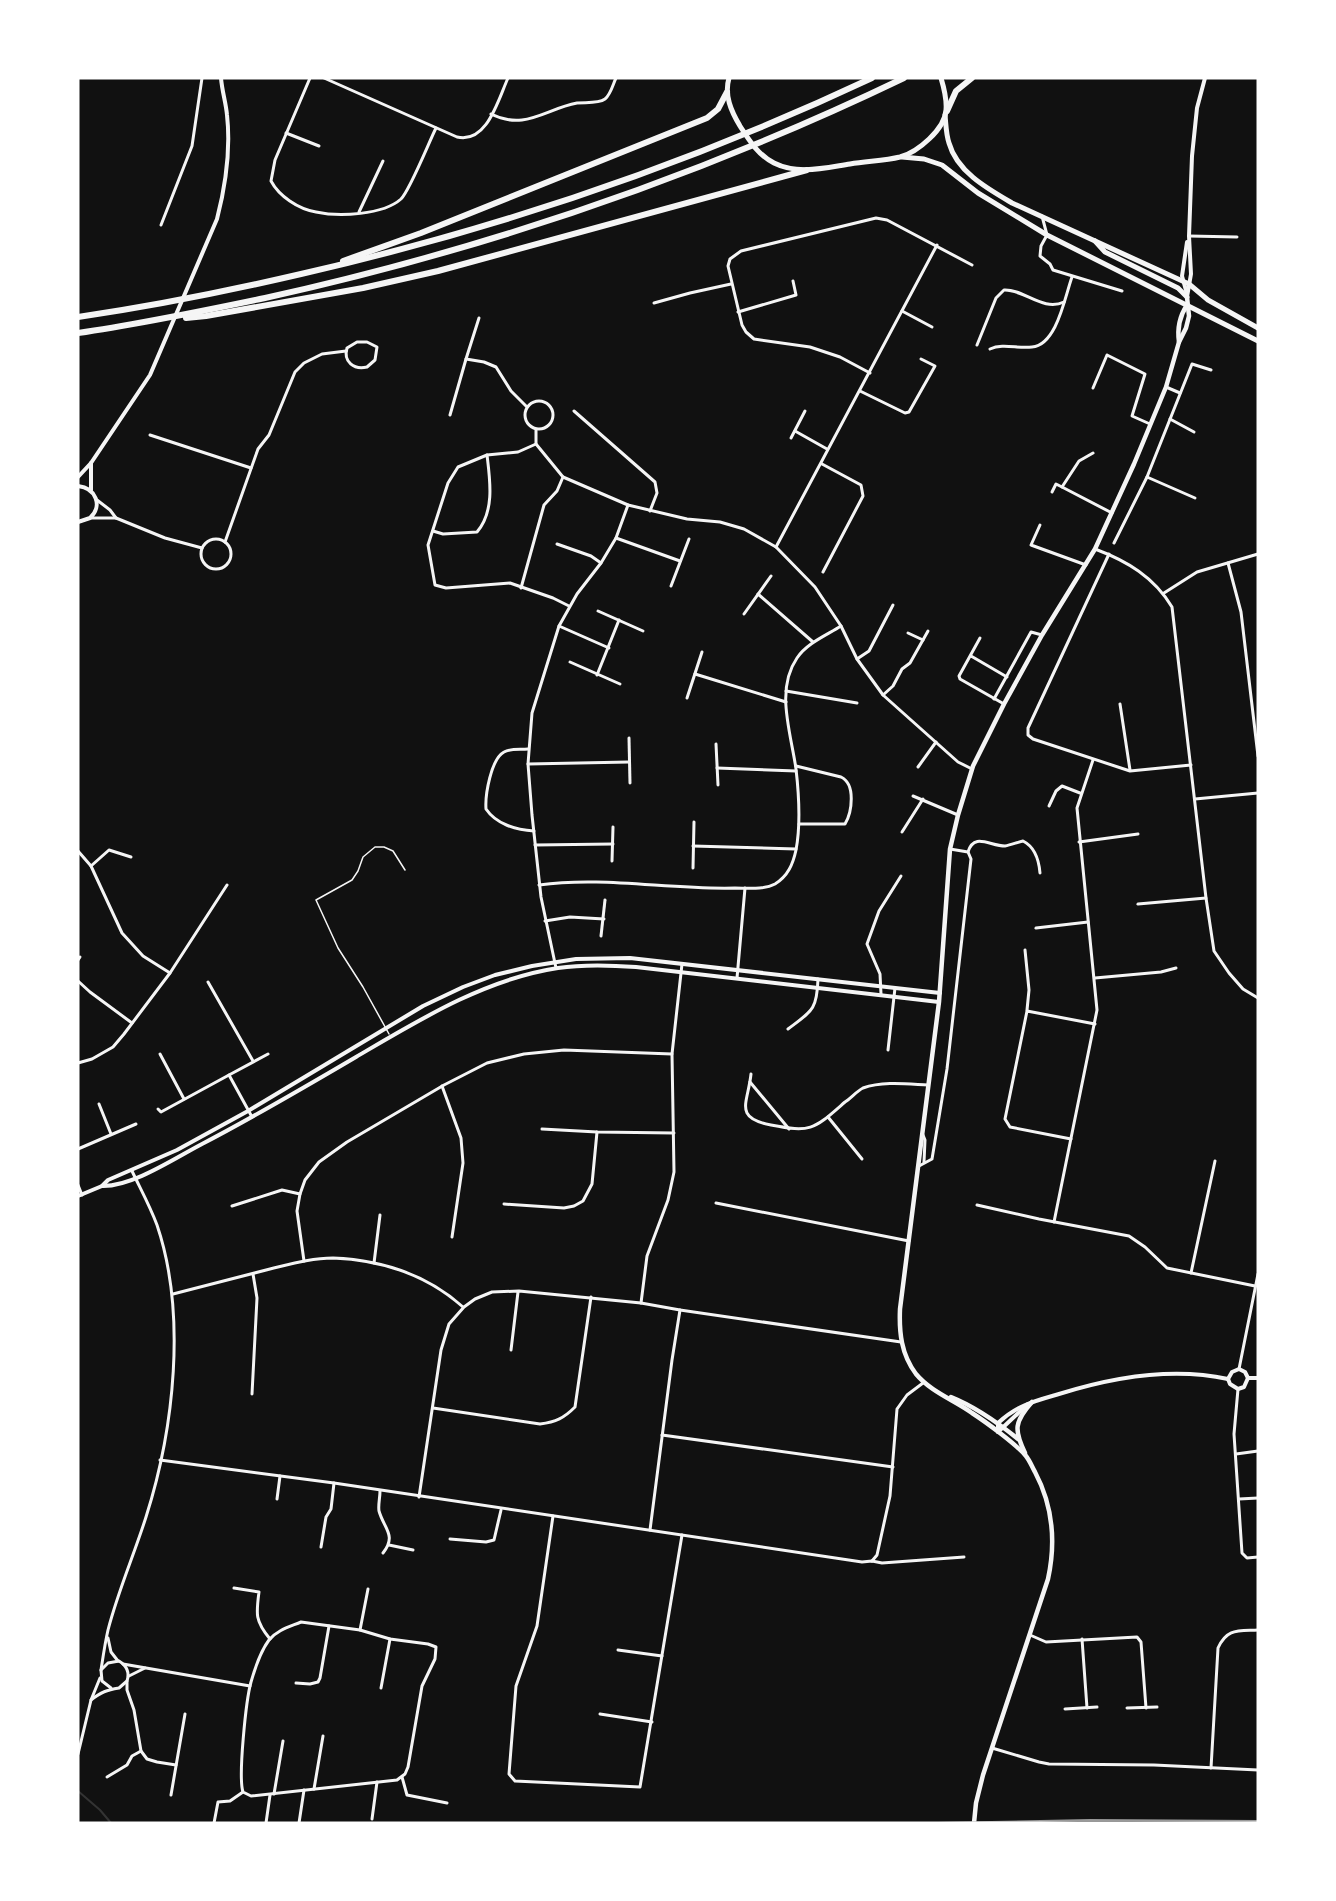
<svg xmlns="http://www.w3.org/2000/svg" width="1336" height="1901" font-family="'DejaVu Sans',sans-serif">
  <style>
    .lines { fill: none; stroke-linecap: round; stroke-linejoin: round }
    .stream { stroke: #333; stroke-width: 2 }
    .service { stroke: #f5f5f5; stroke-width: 1.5 }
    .minor { stroke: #f5f5f5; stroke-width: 3 }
    .tertiary { stroke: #f5f5f5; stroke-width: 4 }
    .secondary { stroke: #f5f5f5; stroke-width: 4.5 }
    .primary { stroke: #f5f5f5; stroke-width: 5 }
    .trunk { stroke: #f5f5f5; stroke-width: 5 }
    .motorway { stroke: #f5f5f5; stroke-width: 6 }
    .rail { stroke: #9a9a9a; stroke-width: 2 }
  </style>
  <rect width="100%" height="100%" fill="#111"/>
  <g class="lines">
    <polyline class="stream" points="78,1791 100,1810 111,1823"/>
    <polyline class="service" points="389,1034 363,987 338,948 316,900 352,880 358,871 363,857 375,847 384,847 393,851 405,870"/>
    <g class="minor">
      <path d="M310,78L275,160L271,181C279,196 298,209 316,212C339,217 383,215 401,199C410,190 429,142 436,128"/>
      <path d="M324,78L457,137C487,144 498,100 508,78"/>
      <path d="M491,114C525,131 545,109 577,103C586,102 598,104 605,99C611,94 613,84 616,78"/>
      <polyline points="286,133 319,146"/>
      <polyline points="359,212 383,161"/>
      <polyline points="1042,216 1047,235 1041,246 1040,256 1050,264 1053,270 1122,291"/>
      <polyline points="161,225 192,146 202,78"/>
      <polyline points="1189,236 1237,237"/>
      <polyline points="654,303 690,293 731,284"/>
      <polyline points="902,311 932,327"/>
      <polyline points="738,312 796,295 793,281"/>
      <path d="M357,342H367L377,347L375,360L367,367C354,370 343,362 347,348Z"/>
      <path d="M977,345L996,298L1004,290C1024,289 1043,312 1064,302"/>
      <path d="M990,349C1003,343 1018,349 1032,347C1057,345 1065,296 1072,277"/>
      <polyline points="466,359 479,318"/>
      <polyline points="870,373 840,357 810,347 754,339 746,332 742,325 728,266 730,259 741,251 876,218 887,220 972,265"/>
      <polyline points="1166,387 1180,393"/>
      <polyline points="1093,388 1107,355 1145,374 1132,416 1150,424"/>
      <polyline points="860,391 905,413 909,412 935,366 921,359"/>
      <circle cx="539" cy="415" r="14"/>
      <polyline points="574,411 655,482 657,493 650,511"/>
      <polyline points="450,415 466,359 484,362 496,367 511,391 527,407"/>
      <polyline points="1170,419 1194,432"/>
      <polyline points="536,429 536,444 563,477 628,505 687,519 720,522 744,529 776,547 815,587 841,626 857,659 883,695 958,762 972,769"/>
      <polyline points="795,431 827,449"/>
      <polyline points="150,435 251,468"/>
      <polyline points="791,438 805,411"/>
      <polyline points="536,444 518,452 487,455 458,467 448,483 428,545 435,585 446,588 510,583 553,598 569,606"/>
      <polyline points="1093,453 1079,461 1062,487 1112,513"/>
      <polyline points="822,464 861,485 863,496 823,572"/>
      <polyline points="1147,477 1195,498"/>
      <polyline points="1052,492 1056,484 1062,487"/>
      <polyline points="97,500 110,510 116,518"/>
      <polyline points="90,518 116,518 165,538 202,548"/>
      <polyline points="1040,525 1031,545 1086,565"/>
      <path d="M433,531L443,534L477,532C495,511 490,480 487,455"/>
      <polyline points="616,538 680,561"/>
      <circle cx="216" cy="554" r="15"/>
      <polyline points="225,542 258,449 269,435 295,372 304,363 322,354 346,351"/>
      <polyline points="1114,543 1147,477 1192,364 1211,370"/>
      <polyline points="557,544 591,556 601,563"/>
      <polyline points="776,547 937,245"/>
      <path d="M1095,549C1127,561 1154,577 1172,607L1206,898L1214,951L1229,973L1243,989L1258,998"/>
      <polyline points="1109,554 1028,728 1028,735 1033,739 1130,771 1191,765"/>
      <polyline points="1228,563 1241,612 1258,756"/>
      <polyline points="671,586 689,539"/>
      <polyline points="521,588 544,505 557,491 563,477"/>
      <polyline points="1164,593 1197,572 1258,554"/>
      <polyline points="758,594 813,642"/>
      <polyline points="598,611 643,631"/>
      <polyline points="744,614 771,576"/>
      <polyline points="559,626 609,648"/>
      <polyline points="908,633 923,640"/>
      <polyline points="980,638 959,676 960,679 1004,704"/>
      <polyline points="971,656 1007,677"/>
      <polyline points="857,659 869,651 893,605"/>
      <polyline points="570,662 620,684"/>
      <polyline points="695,674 786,702"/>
      <polyline points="597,675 619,620"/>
      <polyline points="786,691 857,703"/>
      <polyline points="883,695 893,686 902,669 910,663 928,631"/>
      <polyline points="687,698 702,652"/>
      <polyline points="994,699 1031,632 1042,635"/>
      <polyline points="1120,704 1130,770"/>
      <polyline points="629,738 630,783"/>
      <polyline points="716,744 718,785"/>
      <path d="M528,749C521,750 511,748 504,752C491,759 485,795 486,809C496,824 516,830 534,831"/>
      <polyline points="528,764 629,762"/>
      <path d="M796,766L841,777C856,784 852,812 845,824H799"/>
      <polyline points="918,767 936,742"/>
      <polyline points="717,768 796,771"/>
      <polyline points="913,796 958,815"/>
      <polyline points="1195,799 1258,793"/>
      <polyline points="1049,806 1056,791 1062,786 1080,793"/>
      <polyline points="902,832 923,799"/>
      <polyline points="1079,842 1138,834"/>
      <polyline points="535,845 613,844"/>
      <polyline points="693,846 796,849"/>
      <polyline points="78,851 91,866 122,933 143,956 170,973"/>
      <path d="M968,852C974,832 990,846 1005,846C1011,845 1018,842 1023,841C1035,847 1039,861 1040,873"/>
      <polyline points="612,861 613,827"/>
      <polyline points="91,866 109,850 131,857"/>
      <polyline points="693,868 694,822"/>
      <path d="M539,885C603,876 670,890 735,888C747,888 764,890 775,884C788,876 793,864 796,850C801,824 799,795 796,769C791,733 775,690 797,658C807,643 827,635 841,626"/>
      <polyline points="1138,904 1206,898"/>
      <polyline points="545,921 570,917 604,919"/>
      <polyline points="1036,928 1088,922"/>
      <polyline points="601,936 605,900"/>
      <polyline points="1025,950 1029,990 1027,1010"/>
      <polyline points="78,960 80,957"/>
      <polyline points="556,968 541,897 532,815 528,764 532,713 559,626 577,594 601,563 616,538 628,505"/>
      <polyline points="737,978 745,888"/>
      <polyline points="1095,978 1161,972 1176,968"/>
      <polyline points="78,981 90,992 132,1023"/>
      <polyline points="208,982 253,1061"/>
      <polyline points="881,994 880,974 867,944 879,911 901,876"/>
      <path d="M788,1029C812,1011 817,1010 818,979"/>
      <polyline points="888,1050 895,988"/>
      <polyline points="160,1054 184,1099"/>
      <polyline points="78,1063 92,1059 113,1047 124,1034 170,973 227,885"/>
      <path d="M751,1074C748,1103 733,1118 771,1125C812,1133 814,1129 845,1102C851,1098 857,1091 863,1088C883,1081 907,1084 928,1085"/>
      <polyline points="750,1082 789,1129"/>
      <polyline points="442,1086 461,1138 463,1163 452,1237"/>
      <polyline points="99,1104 111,1134"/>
      <polyline points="158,1109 161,1112 229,1075"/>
      <polyline points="252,1117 229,1075 268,1054"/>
      <polyline points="828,1117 862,1159"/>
      <polyline points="542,1129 597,1132 674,1133"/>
      <polyline points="923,1135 925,1140 924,1162"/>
      <polyline points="1071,1139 1010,1127 1005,1119 1027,1011 1095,1024"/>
      <polyline points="78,1149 136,1124"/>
      <polyline points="919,1166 932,1159 947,1069 971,859 968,852 950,849"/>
      <polyline points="78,1185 82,1195"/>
      <polyline points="716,1203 909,1241"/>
      <polyline points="504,1204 564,1208 574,1206 583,1201 592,1184 597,1132"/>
      <polyline points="977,1205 1039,1219 1129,1236 1145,1247 1167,1268 1255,1286"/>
      <polyline points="232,1206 282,1190 300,1194"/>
      <polyline points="1054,1222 1097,1010 1077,808 1093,760"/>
      <polyline points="304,1261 297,1211 300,1194 305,1180 319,1162 347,1142 444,1085 487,1063 524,1054 564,1050 672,1054"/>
      <polyline points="374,1263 380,1215"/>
      <polyline points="1191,1273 1215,1161"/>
      <path d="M173,1294C205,1286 238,1277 270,1269C291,1264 312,1258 333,1258C383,1260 426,1274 463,1307"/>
      <polyline points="641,1303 647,1256 668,1200 674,1172 672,1054 682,964"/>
      <polyline points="511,1350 518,1292"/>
      <polyline points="1239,1369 1258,1274"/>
      <polyline points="1238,1389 1234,1434 1242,1553 1247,1558 1258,1557"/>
      <polyline points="252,1394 257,1298 253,1274"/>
      <path d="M433,1408L540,1424C556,1422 564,1418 575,1407L591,1297"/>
      <polyline points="662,1435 893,1467"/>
      <polyline points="1236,1454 1258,1451"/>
      <polyline points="160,1460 334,1483 862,1562 872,1561 882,1563 964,1557"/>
      <path d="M380,1491C380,1498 378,1505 379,1511C384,1529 397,1535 383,1553"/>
      <polyline points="419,1497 441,1350 449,1324 464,1307 475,1299 492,1292 519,1291 641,1303 680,1310"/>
      <polyline points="277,1499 280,1476"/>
      <polyline points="1239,1499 1258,1498"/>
      <polyline points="553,1516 537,1626 516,1686 509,1774 515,1781 640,1787 682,1535"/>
      <polyline points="650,1530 672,1360 680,1310 901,1342"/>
      <polyline points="450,1539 486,1542 494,1540 501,1510"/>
      <polyline points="389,1545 413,1550"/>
      <polyline points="321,1547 326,1517 331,1509 334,1483"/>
      <polyline points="872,1561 877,1555 890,1496 897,1409 907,1395 923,1383"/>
      <path d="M234,1588L259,1592C256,1614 255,1621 270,1639"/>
      <path d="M301,1622L360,1630L390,1639L428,1644L436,1647L435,1659L422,1686L408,1767L405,1774L397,1780L251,1796L243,1792C238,1777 246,1700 251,1682C255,1668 260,1652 269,1640C277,1630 289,1627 301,1622Z"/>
      <polyline points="360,1630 368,1589"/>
      <polyline points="1030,1635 1046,1642 1137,1637 1141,1642 1146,1708"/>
      <polyline points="108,1638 111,1652 118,1661"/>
      <polyline points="1082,1639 1087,1708"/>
      <polyline points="618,1650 662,1656"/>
      <polyline points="123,1664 250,1686"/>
      <path d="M101,1670C103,1657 105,1643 108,1630C118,1591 134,1555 146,1517C174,1429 187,1314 157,1225C150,1206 140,1188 132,1171"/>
      <polyline points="129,1676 145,1668"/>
      <polyline points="127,1681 127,1690 134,1710 141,1751 147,1759 157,1762 176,1765"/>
      <polyline points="296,1683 310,1684 318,1682 320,1678 329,1626"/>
      <polyline points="381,1688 390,1639"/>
      <path d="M91,1700C101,1692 107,1690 119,1688L127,1681C130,1672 127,1666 119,1661L108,1663L101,1670L102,1681L111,1688"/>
      <polyline points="1127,1708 1157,1707"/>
      <polyline points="1065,1709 1097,1707"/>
      <polyline points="600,1714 652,1722"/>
      <polyline points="992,1748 1039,1762 1049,1764 1154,1765 1258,1770"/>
      <polyline points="78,1754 91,1700 100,1678"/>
      <path d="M1211,1768L1218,1648C1227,1628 1238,1631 1258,1630"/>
      <polyline points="107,1777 127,1765 132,1756 141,1751"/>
      <polyline points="402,1777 407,1795 447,1803"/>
      <polyline points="314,1789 323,1736"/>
      <polyline points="274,1794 283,1741"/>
      <polyline points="171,1795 185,1714"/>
      <polyline points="372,1819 377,1782"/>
      <polyline points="214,1823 218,1802 230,1801 243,1792"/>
      <polyline points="266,1823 270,1795"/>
      <polyline points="299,1823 304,1790"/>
    </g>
    <g class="tertiary">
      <polyline points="1187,294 1182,276 1187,242"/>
      <polyline points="1187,297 1191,274 1189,236 1192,156 1197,108 1205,78"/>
      <path d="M78,477L91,463L150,375L217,219C226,184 231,151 227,115C226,103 222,91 221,78"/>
      <path d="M78,486C96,488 103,506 90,518L78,522"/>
      <polyline points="91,490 91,463"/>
      <path d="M102,1186C132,1187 175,1158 202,1144C254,1117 305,1087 356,1057C419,1020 485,979 558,968C584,964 610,965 636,967L939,1002"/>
      <polyline points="78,1196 102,1186 108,1180 177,1150 248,1111 423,1006 463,987 495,975 532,966 576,959 630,958 940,993"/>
      <polyline points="1248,1378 1258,1378"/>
      <polyline points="1228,1379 1230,1384 1238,1389 1244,1387 1248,1378"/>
      <polyline points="1228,1379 1232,1372 1239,1369 1245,1372 1248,1378"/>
      <path d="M998,1432V1423C1017,1405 1035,1401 1059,1394C1113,1377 1173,1367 1228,1379"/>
      <polyline points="998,1432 1028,1404"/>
    </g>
    <g class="secondary">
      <path d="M1179,342C1177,328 1179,317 1187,305"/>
      <path d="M951,1397C976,1407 997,1422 1018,1439"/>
      <path d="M1025,1453C1014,1430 1014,1422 1032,1402"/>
      <path d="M974,1823L976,1803L983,1775L1048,1579C1056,1542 1053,1506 1035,1472C1032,1467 1030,1461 1026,1456C1017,1445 986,1422 972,1413C954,1400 931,1392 916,1374C901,1354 899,1332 900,1309L939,1002L950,849L958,815L973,766L1004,704L1042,635L1095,549L1134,464L1166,387L1179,342L1186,328L1189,316L1187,297"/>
    </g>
    <g class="primary">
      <path d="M945,115C946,125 946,134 949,143C957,172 988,189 1012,203L1189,284L1208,300L1258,328"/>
      <polyline points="902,157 924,159 942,165 978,193 1047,235 1258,341"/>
      <polyline points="1095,241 1105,252 1178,288 1187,297"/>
    </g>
    <path class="trunk" d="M729,78C724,95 731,111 740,126C749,140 758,155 774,163C798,175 824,168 850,164C867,161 884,161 900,157C918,152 945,129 946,110C947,99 944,88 941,78"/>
    <g class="motorway">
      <polyline points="947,111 956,91 972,78"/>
      <polyline points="343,261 421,233 707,118 718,109 727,92"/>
      <path d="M78,317C153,306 228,291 301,274C498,229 689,164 872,78"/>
      <polyline points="186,318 206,316 363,288 438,271 807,170"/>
      <path d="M78,333C141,324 203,311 265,298C487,249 700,176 904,78"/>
    </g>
    <polyline class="rail" points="938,1823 1090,1820 1258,1821"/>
  </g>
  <rect width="1336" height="1901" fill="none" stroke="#ffffff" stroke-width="159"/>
</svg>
